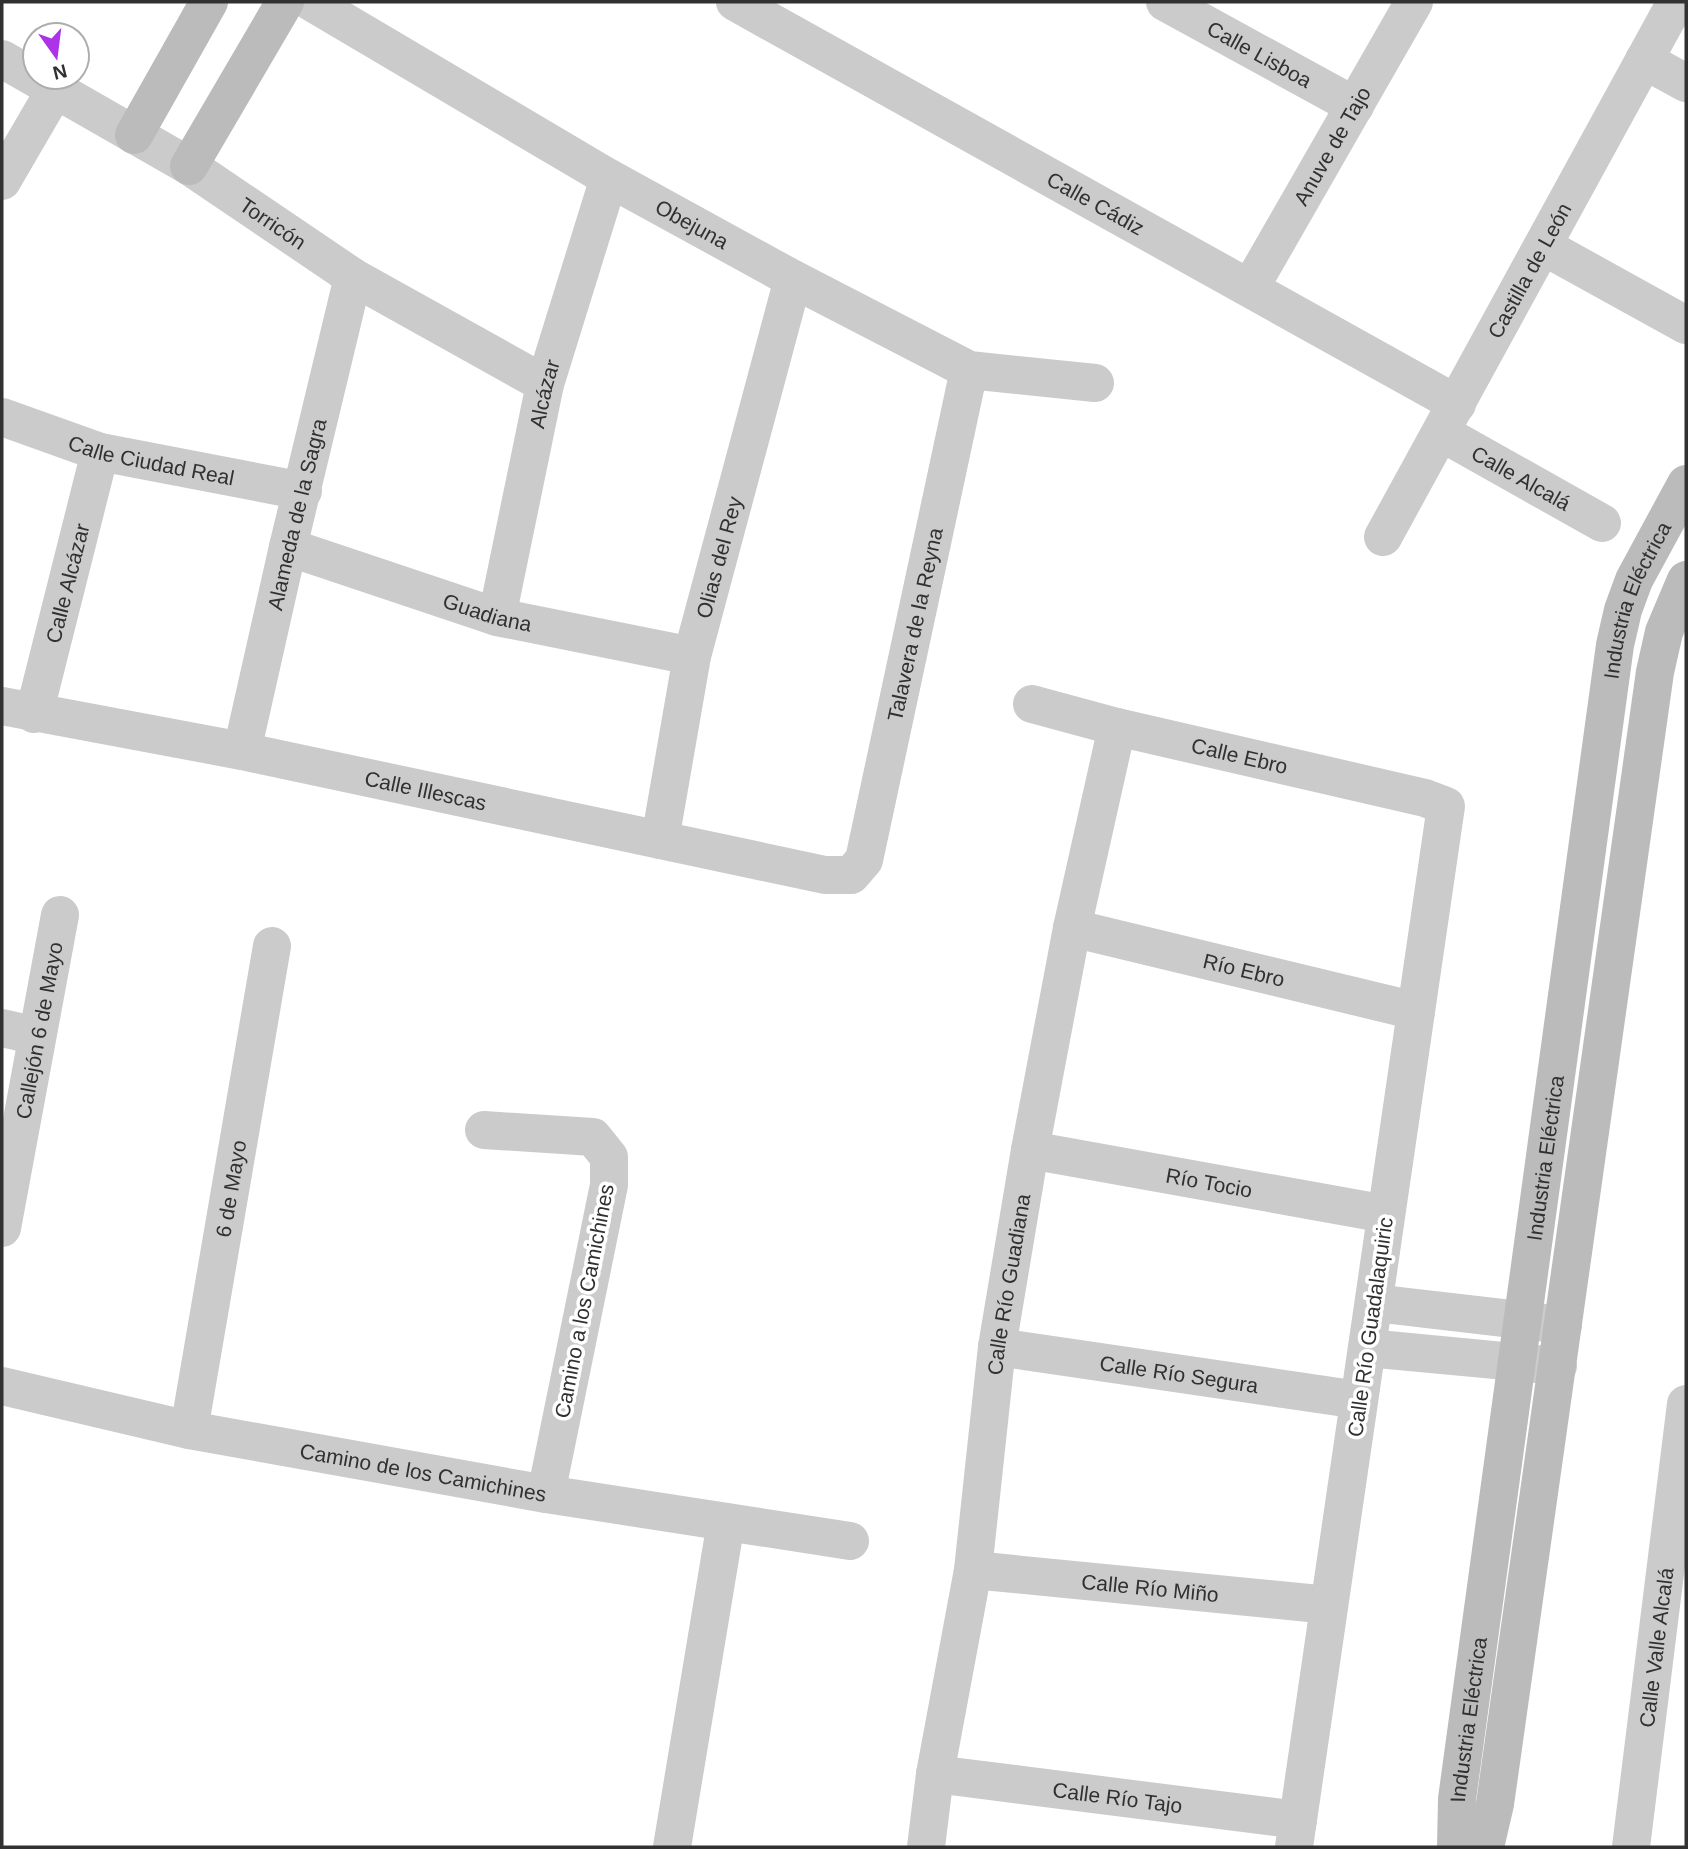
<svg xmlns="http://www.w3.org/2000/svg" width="1688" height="1849" font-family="Arial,sans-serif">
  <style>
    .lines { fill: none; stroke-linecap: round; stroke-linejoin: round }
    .street { stroke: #cbcbcb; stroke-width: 38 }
    .secondary { stroke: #bbb; stroke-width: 38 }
    .labels { text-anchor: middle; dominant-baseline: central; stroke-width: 7; stroke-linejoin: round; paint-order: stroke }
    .street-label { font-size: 21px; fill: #313131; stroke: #fff }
  </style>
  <rect width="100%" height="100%" fill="#fff"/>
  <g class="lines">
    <g class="street">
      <path id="s1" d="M311,2L609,178L793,279L969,370L1095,383"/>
      <path id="s2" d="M735,2L1457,404"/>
      <path id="s3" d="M1165,2L1355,106"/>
      <path id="s4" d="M2,59L189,166L353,277L545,384"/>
      <polyline points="1644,60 1686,83"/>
      <polyline points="2,181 55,90"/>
      <polyline points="1543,246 1686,325"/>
      <path id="s5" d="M1250,288L1414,2"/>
      <path id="s6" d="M2,417L100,452L303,491"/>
      <path id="s7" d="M1442,433L1602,523"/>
      <path id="s8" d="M1383,537L1676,2"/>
      <path id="s9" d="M288,547L497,617L692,656"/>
      <path id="s10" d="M497,617L545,384L609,178"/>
      <path id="s11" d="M1032,704L1117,727L1425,798L1446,806L1294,1847"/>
      <path id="s12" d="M2,706L242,751L825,875H851L864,860L969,370"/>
      <path id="s13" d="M34,714L100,452"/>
      <path id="s14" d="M242,751L288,547L353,277"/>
      <path id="s15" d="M660,840L692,656L793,279"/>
      <path id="s16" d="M1072,928L1416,1011"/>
      <polyline points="2,1028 37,1036"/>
      <polyline points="484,1130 593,1137 609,1157 609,1185 546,1494"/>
      <path id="s17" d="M1030,1150L1386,1214"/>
      <path id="s18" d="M2,1228L60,915"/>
      <polyline points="1374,1303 1563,1325"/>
      <path id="s19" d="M997,1347L1359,1400"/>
      <polyline points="1367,1348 1558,1366"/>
      <path id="s20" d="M2,1386L189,1430L546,1494L850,1541"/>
      <path id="s21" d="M189,1430L272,946"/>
      <path id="s22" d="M973,1570L1329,1605"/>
      <path id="s23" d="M935,1774L1298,1820"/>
      <polyline points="672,1847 726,1522"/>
      <path id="s24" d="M926,1847L935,1774L973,1570L997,1347L1030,1150L1072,928L1117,727"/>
      <path id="s25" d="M1631,1847L1686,1404"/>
    </g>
    <g class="secondary">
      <polyline points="134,135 209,2"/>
      <polyline points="189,166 285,2"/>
      <path id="s26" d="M1456,1847L1457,1799L1615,645L1623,610L1634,580L1686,484"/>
      <polyline points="1485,1847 1495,1804 1655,672 1664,632 1686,580"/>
    </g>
  </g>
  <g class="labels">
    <g class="street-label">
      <text stroke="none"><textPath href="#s3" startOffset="108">Calle Lisboa</textPath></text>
      <text stroke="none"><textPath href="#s5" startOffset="164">Anuve de Tajo</textPath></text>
      <text stroke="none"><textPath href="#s2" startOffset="413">Calle Cádiz</textPath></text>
      <text stroke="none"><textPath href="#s4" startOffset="317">Torricón</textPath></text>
      <text stroke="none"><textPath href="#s1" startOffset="441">Obejuna</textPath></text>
      <text stroke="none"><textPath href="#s8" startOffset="304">Castilla de León</textPath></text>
      <text stroke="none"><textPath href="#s10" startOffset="228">Alcázar</textPath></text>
      <text stroke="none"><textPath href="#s6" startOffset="156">Calle Ciudad Real</textPath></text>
      <text stroke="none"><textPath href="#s7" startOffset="91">Calle Alcalá</textPath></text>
      <text stroke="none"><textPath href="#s14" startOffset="243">Alameda de la Sagra</textPath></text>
      <text stroke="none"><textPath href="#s15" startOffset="289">Olias del Rey</textPath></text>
      <text stroke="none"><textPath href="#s13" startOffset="135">Calle Alcázar</textPath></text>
      <text stroke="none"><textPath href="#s26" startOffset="1262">Industria Eléctrica</textPath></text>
      <text stroke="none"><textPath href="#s9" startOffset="210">Guadiana</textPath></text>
      <text stroke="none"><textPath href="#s12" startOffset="1127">Talavera de la Reyna</textPath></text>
      <text stroke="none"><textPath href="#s11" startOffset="214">Calle Ebro</textPath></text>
      <text stroke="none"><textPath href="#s12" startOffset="432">Calle Illescas</textPath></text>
      <text stroke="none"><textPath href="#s16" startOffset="177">Río Ebro</textPath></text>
      <text stroke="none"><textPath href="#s18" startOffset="201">Callejón 6 de Mayo</textPath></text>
      <text stroke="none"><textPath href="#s26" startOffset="695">Industria Eléctrica</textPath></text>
      <text stroke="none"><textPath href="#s17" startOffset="182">Río Tocio</textPath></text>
      <text stroke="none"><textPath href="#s21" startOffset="245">6 de Mayo</textPath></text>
      <text stroke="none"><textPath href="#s24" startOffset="569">Calle Río Guadiana</textPath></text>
      <text transform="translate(584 1301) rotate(-79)">Camino a los Camichines</text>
      <text transform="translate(1370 1327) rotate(-82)">Calle Río Guadalaquiric</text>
      <text stroke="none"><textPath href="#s19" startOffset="184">Calle Río Segura</textPath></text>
      <text stroke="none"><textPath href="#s20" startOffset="430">Camino de los Camichines</textPath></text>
      <text stroke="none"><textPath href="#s22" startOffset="178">Calle Río Miño</textPath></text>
      <text stroke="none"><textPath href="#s25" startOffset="201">Calle Valle Alcalá</textPath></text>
      <text stroke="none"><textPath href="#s26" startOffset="128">Industria Eléctrica</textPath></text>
      <text stroke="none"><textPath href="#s23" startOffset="184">Calle Río Tajo</textPath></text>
    </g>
  </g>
  <rect width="1688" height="1849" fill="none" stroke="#313131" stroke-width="7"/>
  <g transform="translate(56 56) rotate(166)"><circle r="33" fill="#ffffff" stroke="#adadad" stroke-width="2"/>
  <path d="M0-5L12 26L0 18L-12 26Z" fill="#ad33e8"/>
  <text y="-10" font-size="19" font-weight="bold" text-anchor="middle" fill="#313131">N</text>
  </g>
</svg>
